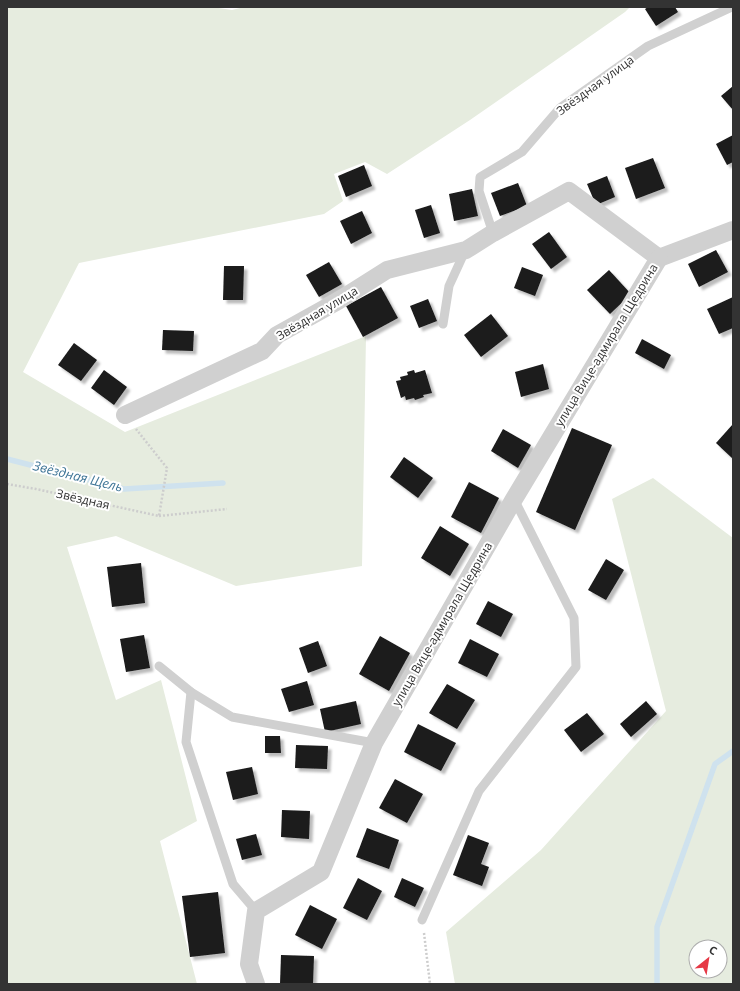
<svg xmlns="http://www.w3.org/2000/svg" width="740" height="991" font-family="'Open Sans',sans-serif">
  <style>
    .green { fill: #e6ecdf; fill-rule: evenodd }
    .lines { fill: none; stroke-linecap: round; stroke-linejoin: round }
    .stream { stroke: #cfe2ee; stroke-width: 5.5 }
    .building { fill: #1a1a1a; filter: url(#shadow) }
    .path { stroke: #cdcdcd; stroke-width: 2.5; stroke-dasharray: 2 2; stroke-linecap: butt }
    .lane { stroke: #d0d0d0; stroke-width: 9 }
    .street { stroke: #d0d0d0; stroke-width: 18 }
    .labels { text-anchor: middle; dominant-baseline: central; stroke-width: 4; stroke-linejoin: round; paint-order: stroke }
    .street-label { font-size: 12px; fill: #333; stroke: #fff }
    .water-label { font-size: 13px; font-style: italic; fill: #3f7597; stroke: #fff }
  </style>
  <defs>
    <filter id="shadow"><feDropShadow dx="3.5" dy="3.5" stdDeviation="1" flood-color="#0004"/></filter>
  </defs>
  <rect width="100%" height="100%" fill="#fff"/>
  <g class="green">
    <polygon points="7,7 212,7 232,10 244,7 630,7 625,12 470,120 387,174 365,162 334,174 343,201 324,214 79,263 23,372 125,432 366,336 362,566 236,586 116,536 67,547 116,700 161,680 197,821 160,841 197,984 7,984"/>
    <path d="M653,478L733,538V984H455L446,932L541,850L666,711L612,499ZM696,947H720V971H696Z"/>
  </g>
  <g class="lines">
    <g class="stream">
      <polyline points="7,459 124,489 223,483"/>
      <polyline points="657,984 657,927 715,764 733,751"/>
    </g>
  </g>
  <g class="building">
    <polygon points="648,7 675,7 678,12 656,26 645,9"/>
    <polygon points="733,86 733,110 721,96"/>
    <polygon points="733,135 733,162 727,165 716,144"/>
    <polygon points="653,158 665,188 636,199 625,168"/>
    <polygon points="364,165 372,186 346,197 338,176"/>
    <polygon points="607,176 615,197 596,205 587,184"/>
    <polygon points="518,183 527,206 500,216 491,193"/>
    <polygon points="472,189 478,216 454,221 449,194"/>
    <polygon points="431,205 440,233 424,238 415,210"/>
    <polygon points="362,211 372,233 351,244 340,221"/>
    <polygon points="549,232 567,257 551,269 532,244"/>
    <polygon points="716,250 728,272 699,287 688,264"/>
    <polygon points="329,262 342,284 319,297 306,275"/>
    <polygon points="224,266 244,266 243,300 223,300"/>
    <polygon points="522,267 543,275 535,296 514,288"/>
    <polygon points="609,270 631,294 610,314 587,290"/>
    <polygon points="381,287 398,318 363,337 346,306"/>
    <polygon points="733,297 733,328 719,334 707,309"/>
    <polygon points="428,299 437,321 419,328 410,306"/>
    <polygon points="491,314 508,336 481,357 464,335"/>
    <polygon points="163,330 194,331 193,351 162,350"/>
    <polygon points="642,339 671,355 664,369 635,353"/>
    <polygon points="74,343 97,360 81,381 58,365"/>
    <polygon points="543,364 549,389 521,397 515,372"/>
    <polygon points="104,370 127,387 114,405 91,388"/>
    <polygon points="414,370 415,373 425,370 432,393 423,395 424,397 415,400 414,398 406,400 405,396 401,398 396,381 401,380 400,377 408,375 407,372"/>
    <polygon points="733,424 733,459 716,443"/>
    <polygon points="572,428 612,445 575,530 536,512"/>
    <polygon points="503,429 531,445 518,468 491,451"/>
    <polygon points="404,457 433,478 418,498 390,477"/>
    <polygon points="469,482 499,498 481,533 451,517"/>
    <polygon points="440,526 469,544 450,576 421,558"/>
    <polygon points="606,559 624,570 606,600 588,590"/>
    <polygon points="141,563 145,603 112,607 107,567"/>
    <polygon points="488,601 513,614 501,637 476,624"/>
    <polygon points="144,635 150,668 126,672 120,639"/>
    <polygon points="380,636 410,653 389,691 359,674"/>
    <polygon points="470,639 499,654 487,677 458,663"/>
    <polygon points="318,641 327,666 308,673 299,648"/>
    <polygon points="307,681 314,705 289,712 281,689"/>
    <polygon points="447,684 475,700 457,729 429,713"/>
    <polygon points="356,701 361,724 325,732 320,709"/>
    <polygon points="646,701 657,714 631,737 620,724"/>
    <polygon points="587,713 604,734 581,752 564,730"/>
    <polygon points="418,724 456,743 441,771 404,752"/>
    <polygon points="265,736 280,736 281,753 265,753"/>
    <polygon points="296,745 328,746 327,769 295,768"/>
    <polygon points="252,767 258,794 233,800 226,772"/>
    <polygon points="395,779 423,794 407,823 379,808"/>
    <polygon points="282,810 310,811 309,839 281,837"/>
    <polygon points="367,828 399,840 389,869 356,857"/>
    <polygon points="256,834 262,855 242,860 236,839"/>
    <polygon points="468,835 489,843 481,864 489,867 482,886 453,875"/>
    <polygon points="358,878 382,891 367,920 343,908"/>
    <polygon points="402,878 424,888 415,907 394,897"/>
    <polygon points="218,892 225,953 190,957 182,896"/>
    <polygon points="310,905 337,919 322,949 295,935"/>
    <polygon points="281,955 314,956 313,984 280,984"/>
  </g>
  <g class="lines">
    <g class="path">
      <polyline points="7,484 36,489 159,516 167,468 136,429"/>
      <polyline points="159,516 227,509"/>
      <polyline points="424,933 430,984"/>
    </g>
    <g class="lane">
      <polyline points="493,233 479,191 480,177 522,152 560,108 648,46 732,7"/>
      <polyline points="443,324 449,286 465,251"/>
      <polyline points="159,666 191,692 232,717 374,743"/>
      <polyline points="191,692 186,742 233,884 256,911"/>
      <polyline points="422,920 479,791 576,667 574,618 514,499"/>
    </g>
    <g class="street">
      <polyline points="125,415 262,351 277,335 338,301 387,270 466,250 493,233 569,191 659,258 733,230"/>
      <polyline points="256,984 249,964 256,911 321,872 374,743 514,499 659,258"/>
    </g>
  </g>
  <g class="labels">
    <g class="street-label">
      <text transform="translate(595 85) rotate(-36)">Звёздная улица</text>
      <text transform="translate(317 313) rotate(-31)">Звёздная улица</text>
      <text transform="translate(606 345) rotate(-59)">улица Вице-адмирала Щедрина</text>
      <text transform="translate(83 499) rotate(13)">Звёздная</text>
      <text transform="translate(442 624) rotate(-60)">улица Вице-адмирала Щедрина</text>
    </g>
    <g class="water-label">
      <text transform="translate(78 476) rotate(14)">Звёздная Щель</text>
    </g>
  </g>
  <rect width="740" height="991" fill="none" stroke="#333333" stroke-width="16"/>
  <g transform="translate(708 959) rotate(30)"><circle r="19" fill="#ffffff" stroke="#adadad"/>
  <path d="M0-3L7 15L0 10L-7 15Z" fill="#e63946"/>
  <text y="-6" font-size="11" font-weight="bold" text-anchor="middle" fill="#333333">С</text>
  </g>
</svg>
